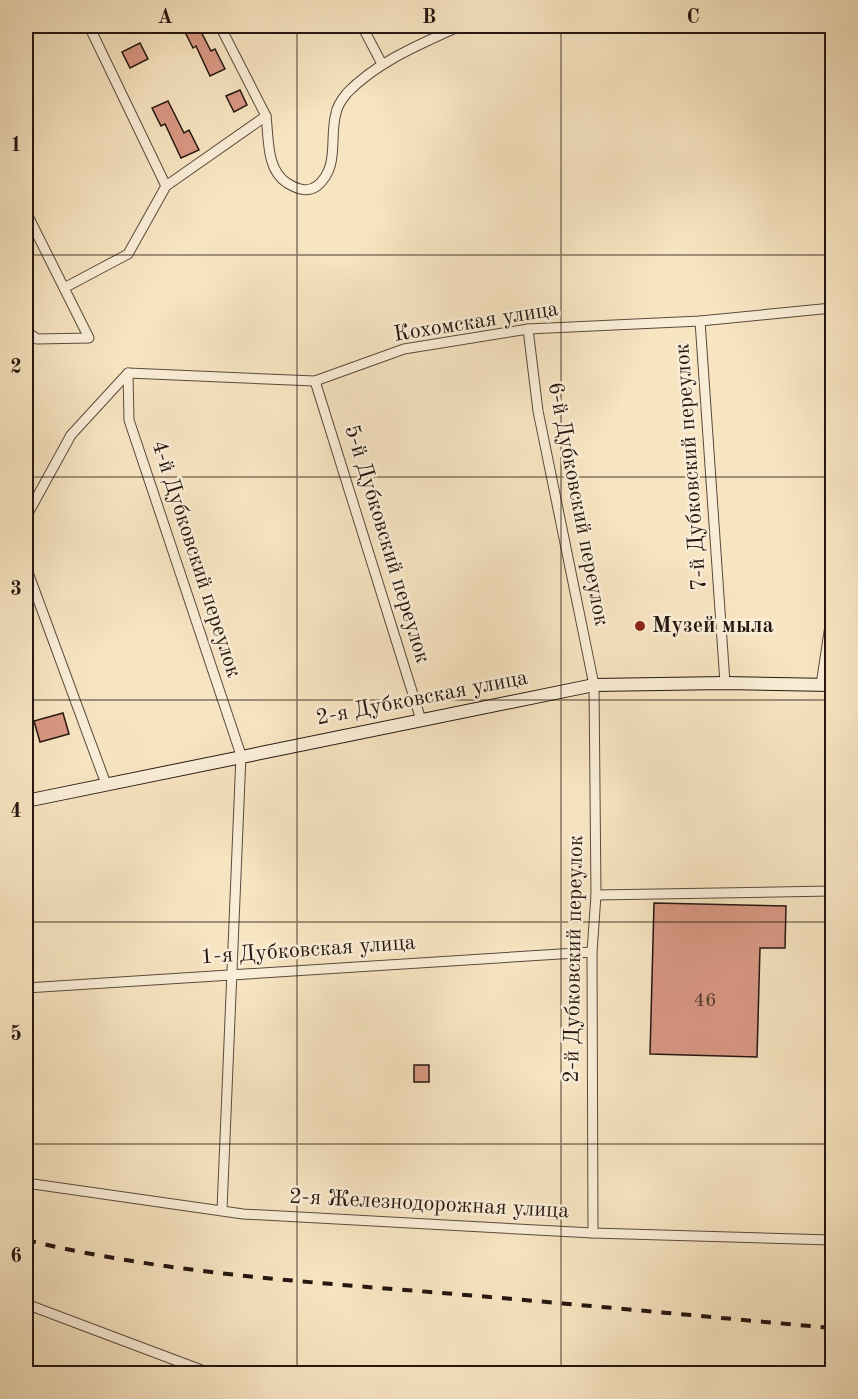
<svg xmlns="http://www.w3.org/2000/svg" width="858" height="1399" font-family="'Old Standard TT',serif">
  <style>
    .building { fill: #d89783; stroke: #251610; stroke-width: 1.5 }
    .lines { fill: none; stroke-linecap: round; stroke-linejoin: round }
    .street-casing { stroke: #5a4a3c; stroke-width: 11 }
    .secondary-casing { stroke: #251610; stroke-width: 14 }
    .street { stroke: #faedd7; stroke-width: 9 }
    .secondary { stroke: #faedd7; stroke-width: 12 }
    .rail { stroke: #251610; stroke-width: 4; stroke-dasharray: 10 10; stroke-linecap: butt }
    .grid { fill: none; stroke: #251610; stroke-width: 1.5; stroke-opacity: 0.55 }
    .poi-dot { fill: #8f2418; stroke: #faedd7; stroke-width: 2 }
    .labels { text-anchor: middle; dominant-baseline: central; stroke-width: 5; stroke-linejoin: round; paint-order: stroke }
    .number-label { font-size: 20px; fill: #52362d }
    .street-label { font-size: 22px; fill: #251610; stroke: #faedd7 }
    .poi-label { font-size: 22px; font-weight: bold; fill: #251610; stroke: #faedd7; text-anchor: start }
    .neatline { fill: none; stroke: #251610; stroke-width: 2 }
    .grid-label { font-size: 20px; text-anchor: middle; font-weight: bold; fill: #251610 }
  </style>
  <rect width="100%" height="100%" fill="#f7e4c1"/>
  <filter id="stains"><feTurbulence type="fractalNoise" baseFrequency=".00333" numOctaves="4"/><feColorMatrix values="0 0 0 0 .2 0 0 0 0 .09 0 0 0 0 .02 0 0 0 .5 -.17"/></filter>
  <radialGradient id="worn" r=".72"><stop offset=".6" stop-color="#630" stop-opacity="0"/><stop offset="1" stop-color="#630" stop-opacity=".3"/></radialGradient>
  <g class="building">
    <polygon points="182,26 198,26 211,51 215,49 225,69 210,76 196,46 193,48"/>
    <polygon points="140,43 148,59 130,68 122,52"/>
    <polygon points="240,90 247,105 234,112 226,96"/>
    <polygon points="168,101 184,133 189,130 199,150 181,158 165,124 161,126 152,108"/>
    <polygon points="63,713 69,734 40,742 34,721"/>
    <polygon points="654,903 786,906 785,948 760,948 757,1057 650,1054"/>
    <rect x="414" y="1065" width="15" height="17"/>
  </g>
  <g class="lines">
    <defs>
      <g id="street">
        <polyline points="89,26 166,186"/>
        <polyline points="220,26 266,116"/>
        <polyline points="362,26 382,64"/>
        <polyline points="26,212 64,288"/>
        <polyline points="700,321 725,683"/>
        <polyline points="528,329 538,411 594,685 596,895 592,952 593,1233"/>
        <path d="M26,331L37,339L89,338L64,288L128,254L166,186L266,116C269,139 266,169 287,183C297,189 307,193 317,186C340,167 329,138 336,113C337,106 343,98 347,93C378,61 421,44 460,26"/>
        <polyline points="128,373 129,420 241,755 222,1210"/>
        <polyline points="315,381 421,720"/>
        <polyline points="26,517 71,435 128,373 315,381 404,349 528,329 700,321 832,308"/>
        <polyline points="26,567 106,784"/>
        <polyline points="821,685 832,612"/>
        <polyline points="596,895 832,891"/>
        <polyline points="26,988 592,952"/>
        <polyline points="26,1183 243,1214 593,1233 832,1240"/>
        <polyline points="26,1304 212,1374"/>
      </g>
      <polyline id="secondary" points="26,801 594,685 725,683 832,685"/>
    </defs>
    <use href="#street" class="street-casing"/>
    <use href="#secondary" class="secondary-casing"/>
    <use href="#street" class="street"/>
    <use href="#secondary" class="secondary"/>
    <path class="rail" d="M26,1240C159,1272 294,1281 430,1292C564,1303 698,1316 832,1328"/>
  </g>
  <path class="grid" d="M297,26V1374M561,26V1374M26,255H832M26,477H832M26,700H832M26,922H832M26,1144H832"/>
  <circle class="poi-dot" cx="640" cy="626" r="6"/>
  <g class="labels">
    <g class="number-label">
      <text x="705" y="1001">46</text>
    </g>
    <g class="street-label">
      <text transform="translate(476 322) rotate(-9)">Кохомская улица</text>
      <text transform="translate(691 467) rotate(-94)">7-й Дубковский переулок</text>
      <text transform="translate(578 504) rotate(79)">6-й Дубковский переулок</text>
      <text transform="translate(387 544) rotate(73)">5-й Дубковский переулок</text>
      <text transform="translate(196 559) rotate(72)">4-й Дубковский переулок</text>
      <text transform="translate(422 698) rotate(-11)">2-я Дубковская улица</text>
      <text transform="translate(308 950) rotate(-4)">1-я Дубковская улица</text>
      <text transform="translate(574 959) rotate(-89)">2-й Дубковский переулок</text>
      <text transform="translate(429 1204) rotate(3)">2-я Железнодорожная улица</text>
    </g>
    <g class="poi-label">
      <text x="652" y="626">Музей мыла</text>
    </g>
  </g>
  <rect width="858" height="1399" fill="none" stroke="#f7e4c1" stroke-width="66"/>
  <rect x="33" y="33" width="792" height="1333" class="neatline"/>
  <g class="grid-label">
    <text x="165" y="23">A</text>
    <text x="429" y="23">B</text>
    <text x="693" y="23">C</text>
    <text x="16" y="151">1</text>
    <text x="16" y="373">2</text>
    <text x="16" y="595">3</text>
    <text x="16" y="817">4</text>
    <text x="16" y="1040">5</text>
    <text x="16" y="1262">6</text>
  </g>
  <rect width="100%" height="100%" filter="url(#stains)"/>
  <rect width="100%" height="100%" fill="url(#worn)"/>
</svg>
